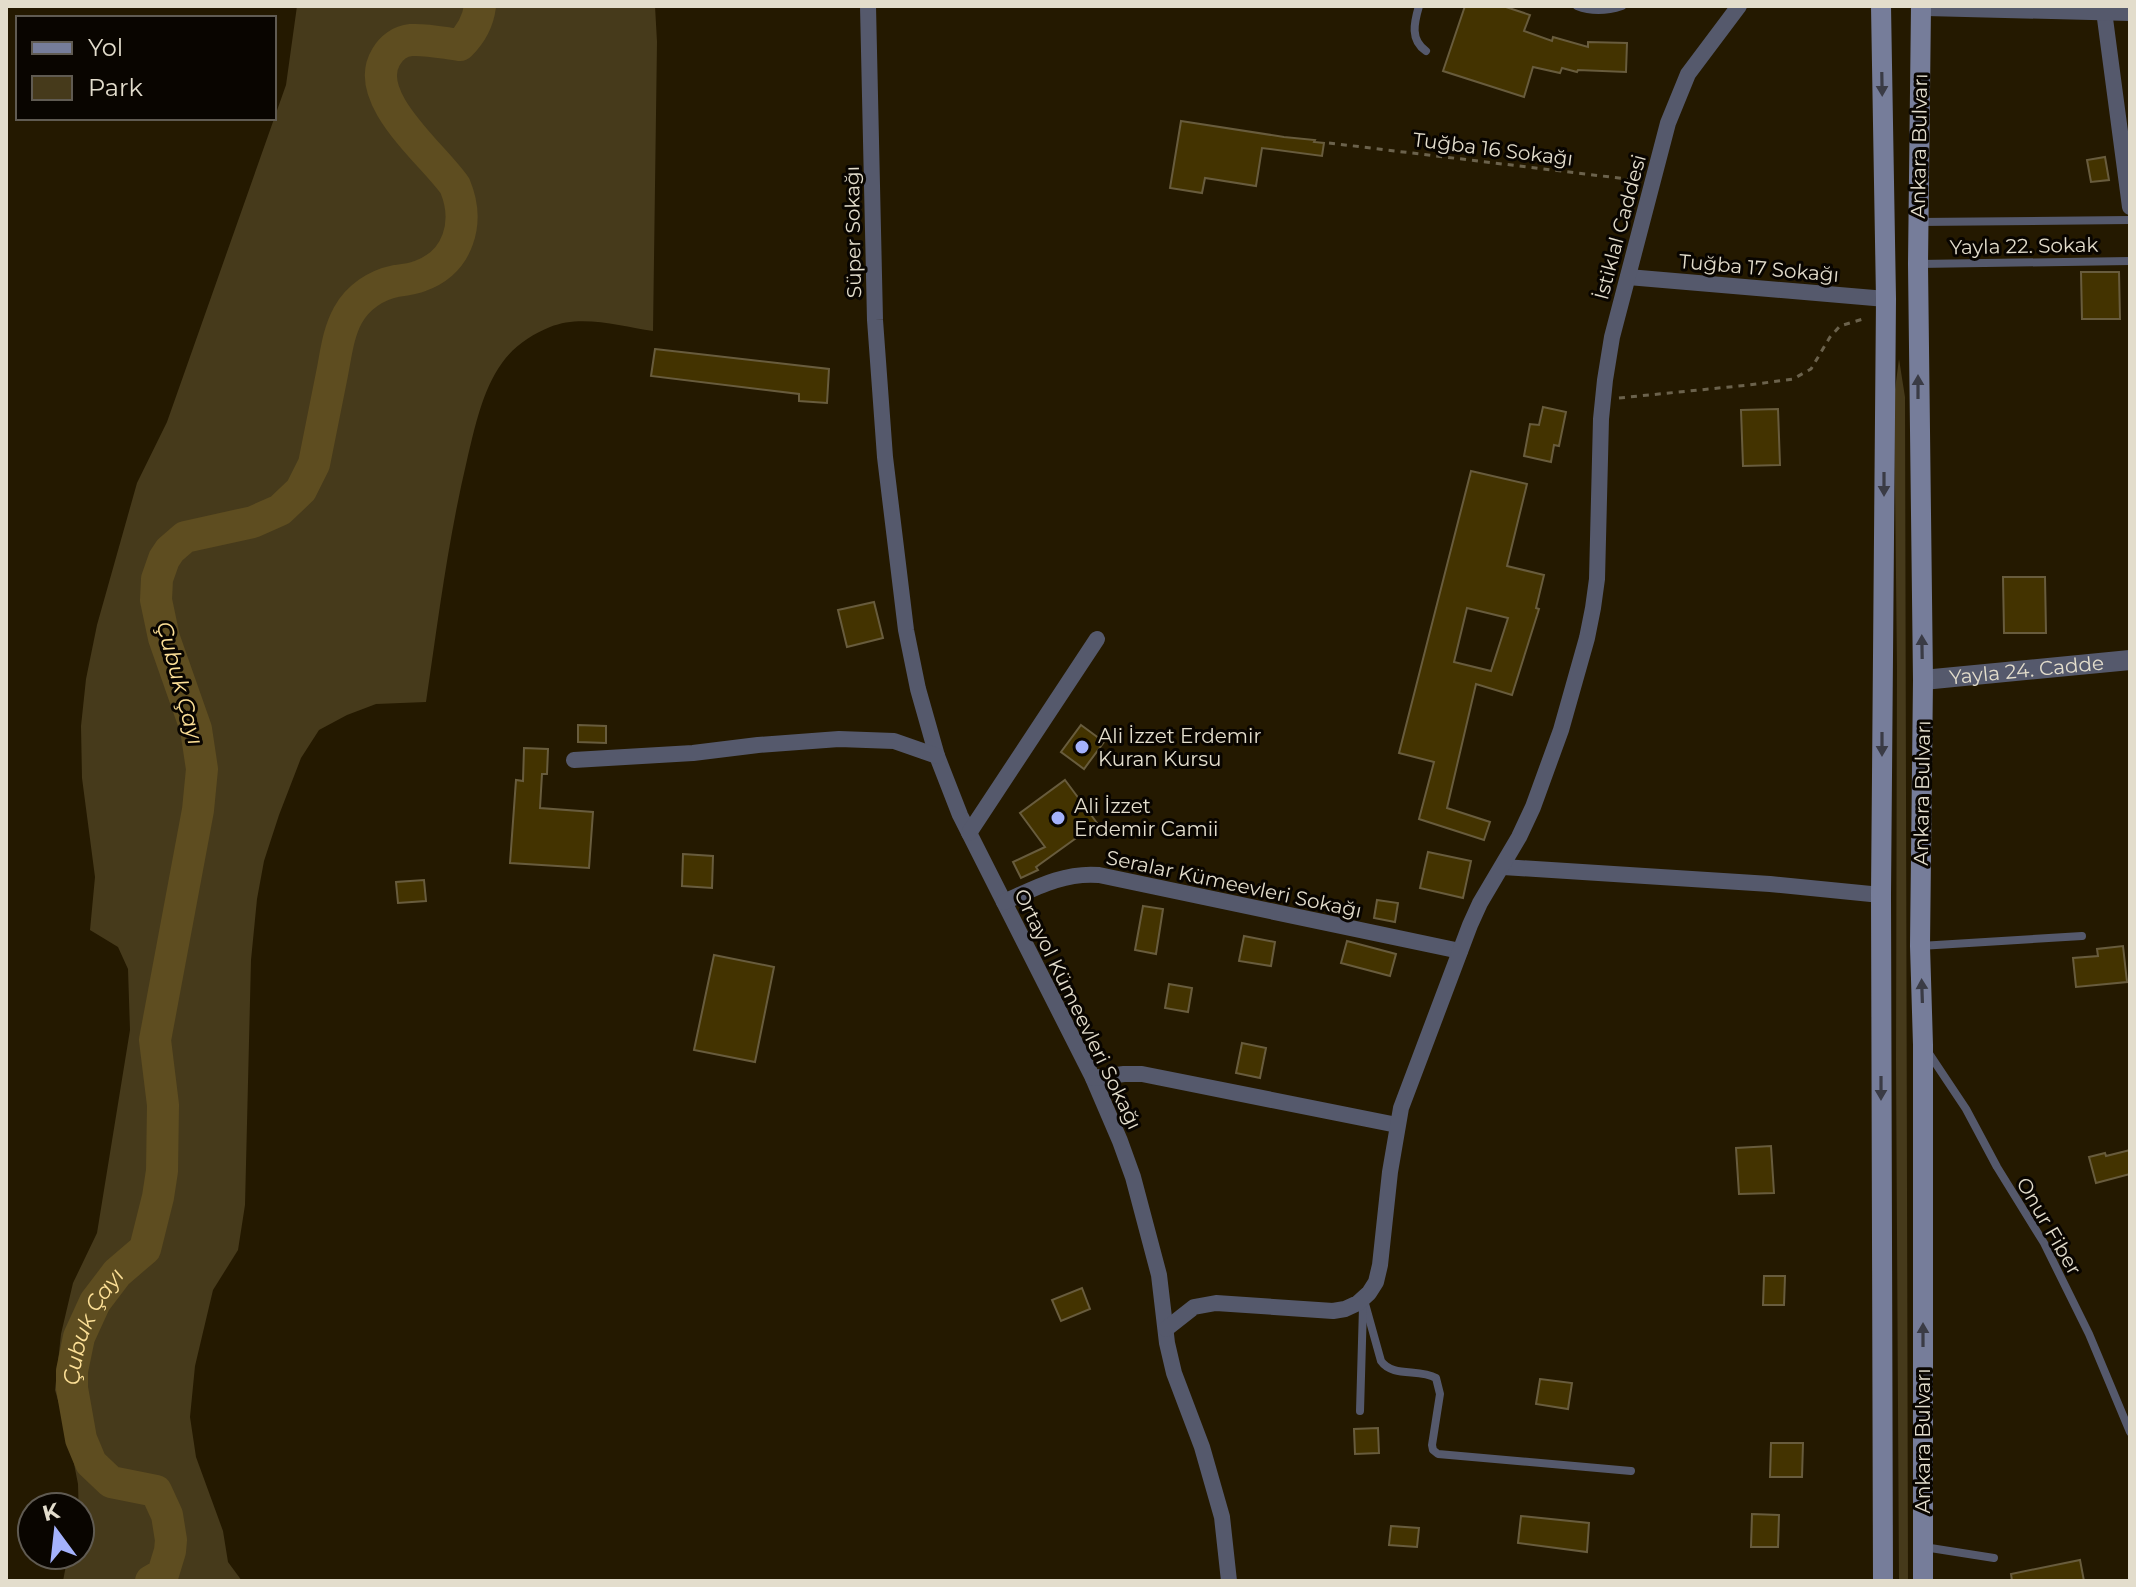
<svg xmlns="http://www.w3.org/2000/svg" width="2136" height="1587" font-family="Montserrat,sans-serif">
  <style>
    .green { fill: #463a1b }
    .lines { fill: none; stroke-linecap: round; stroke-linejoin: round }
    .river { stroke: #5e4d20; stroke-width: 32 }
    .building { fill: #433300; stroke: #685c3d; stroke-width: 2; fill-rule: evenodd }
    .path { stroke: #6b624c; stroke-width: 3; stroke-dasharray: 6 6; stroke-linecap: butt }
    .service { stroke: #55596c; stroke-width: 8 }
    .minor { stroke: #55596c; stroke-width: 16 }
    .tertiary { stroke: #55596c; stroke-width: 20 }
    .secondary { stroke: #767d9a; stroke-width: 20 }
    .oneway { fill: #3a3b45 }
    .poi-dot { fill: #a4b2fc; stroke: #090500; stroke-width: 3 }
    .labels { text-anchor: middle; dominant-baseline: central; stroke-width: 6; stroke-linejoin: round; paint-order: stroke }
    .street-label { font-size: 20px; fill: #e3ddcc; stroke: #090500 }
    .poi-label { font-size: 20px; fill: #e3ddcc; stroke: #090500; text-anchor: start }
    .water-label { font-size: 22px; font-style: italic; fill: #fde097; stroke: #090500 }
  </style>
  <rect width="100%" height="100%" fill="#241900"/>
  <g class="green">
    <path d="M297,6H655L657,42L653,331C621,326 581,314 550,327C532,334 513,347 502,363C482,391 475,427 467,460C448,540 438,621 426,702L376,704L347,715L319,730L301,758L279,815L264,861L257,899L251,960L245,1205L238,1250L213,1290L195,1366L190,1417L196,1457L223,1531L228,1562L242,1581H63L68,1555H80L78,1484L69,1438L55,1390L61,1334L73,1283L97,1233L130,1030L128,969L118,947L90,930L95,877L82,778L81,726L86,679L97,625L137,483L167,422L286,85Z"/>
    <polygon points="1899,359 1905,397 1908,1581 1899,1581 1896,1059 1897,667 1894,397"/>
  </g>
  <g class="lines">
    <path class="river" id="s1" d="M151,1581L163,1574L170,1551L171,1540L167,1515L156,1491L111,1482L91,1463L81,1439L72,1388V1371L79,1337L95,1302L117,1273L145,1249L158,1197L162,1171L163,1105L155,1040L198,810L202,769L196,729L164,638L156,600L157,579L164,559L170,550L185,537L253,522L280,510L301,490L314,464C320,434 326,404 332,374C336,354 338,333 348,315C358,297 376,285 396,281C404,280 413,279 420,276C459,262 470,222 455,186C434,155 361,98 386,57C391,48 400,41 411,40C427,39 444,43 460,45C471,34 478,22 480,6"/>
  </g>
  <g class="building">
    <polygon points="1465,6 1503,6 1530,15 1524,31 1552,41 1553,37 1588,47 1588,42 1627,43 1626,72 1578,70 1577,72 1562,68 1560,73 1533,67 1524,97 1443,71"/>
    <polygon points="1181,121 1284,137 1315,140 1314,142 1324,143 1322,156 1262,148 1256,186 1205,178 1202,193 1170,188"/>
    <polygon points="2105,157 2109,180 2091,182 2087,160"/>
    <polygon points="2081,272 2119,272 2120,319 2082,319"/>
    <polygon points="655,349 829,369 827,403 799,401 799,394 651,376"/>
    <polygon points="1543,407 1566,412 1559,446 1554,445 1551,462 1524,456 1530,424 1539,425"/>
    <polygon points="1778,409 1780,465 1743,466 1741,410"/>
    <path d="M1471,471L1527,484L1507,566L1544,575L1536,608L1539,609L1512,695L1476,684L1447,808L1490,822L1484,840L1419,819L1434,762L1399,753ZM1467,608L1508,618L1491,671L1454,662Z"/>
    <polygon points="2003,577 2045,577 2046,633 2004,633"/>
    <polygon points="874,602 883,638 847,647 838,610"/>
    <polygon points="578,725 606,726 606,743 578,742"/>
    <polygon points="1081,725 1104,742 1084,769 1061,752"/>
    <polygon points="524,748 548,749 547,774 542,774 540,808 593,812 589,868 510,863 516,780 523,781"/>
    <polygon points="1065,780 1097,823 1036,867 1038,870 1021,878 1013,862 1045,847 1020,813"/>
    <polygon points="1428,852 1471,861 1463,898 1420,888"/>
    <polygon points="683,854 713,856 712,888 682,886"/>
    <polygon points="424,880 426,901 398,903 396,882"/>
    <polygon points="1377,900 1398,903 1395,922 1374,918"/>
    <polygon points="1143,906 1163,909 1156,954 1135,950"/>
    <polygon points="1244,936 1275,942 1271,966 1239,961"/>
    <polygon points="1347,941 1396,954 1390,976 1341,963"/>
    <polygon points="2123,946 2127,982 2076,987 2073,958 2098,956 2097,949"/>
    <polygon points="714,955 774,967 755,1062 694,1050"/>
    <polygon points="1169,984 1192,988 1188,1012 1165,1008"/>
    <polygon points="1242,1043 1266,1048 1260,1078 1236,1073"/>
    <polygon points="1771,1146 1774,1193 1739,1194 1736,1148"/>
    <polygon points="2130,1150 2130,1174 2096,1183 2089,1157 2105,1153 2106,1156"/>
    <polygon points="1764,1276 1785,1276 1784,1305 1763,1305"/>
    <polygon points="1082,1288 1090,1309 1061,1321 1052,1300"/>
    <polygon points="1540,1379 1572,1383 1568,1409 1536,1404"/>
    <polygon points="1378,1428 1379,1453 1355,1454 1354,1429"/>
    <polygon points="1771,1443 1803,1443 1802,1477 1770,1477"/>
    <polygon points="1752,1514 1779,1515 1778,1547 1751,1547"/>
    <polygon points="1521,1516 1589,1523 1587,1552 1518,1543"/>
    <polygon points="1391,1526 1419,1528 1417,1547 1389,1545"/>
    <polygon points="2080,1560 2084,1581 2012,1581 2011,1574"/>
  </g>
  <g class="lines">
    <g class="path">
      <polyline points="1329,143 1635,180"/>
      <polyline points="1619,398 1749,385 1793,379 1811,369 1830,337 1840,326 1863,319"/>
    </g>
    <g class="service">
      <path d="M1419,6C1414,23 1410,40 1426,51"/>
      <path d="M1577,6C1592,12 1607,11 1622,6"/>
      <polyline points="1918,222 2130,220"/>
      <polyline points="1918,264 2130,261"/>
      <polyline points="1920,946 2082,936"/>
      <polyline points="1928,1052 1966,1109 1997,1167 2044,1243 2089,1334 2130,1432"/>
      <path d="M1364,1300L1381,1361C1393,1378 1419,1368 1436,1378L1440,1394L1432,1445L1433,1450L1438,1454L1631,1471"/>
      <polyline points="1360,1411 1363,1307"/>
      <polyline points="1924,1547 1994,1558"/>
    </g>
    <g class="minor">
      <polyline points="868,6 875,320 885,457 906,630 918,689 937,756 960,815 1093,1078 1120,1141 1133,1177 1159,1275 1167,1343 1174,1373 1202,1447 1222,1517 1229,1581"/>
      <polyline points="2104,11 2130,207"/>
      <polyline points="1628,277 1886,299"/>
      <polyline points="574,760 693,753 758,745 839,739 894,741 937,756"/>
      <polyline points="969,833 1097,639"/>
      <polyline points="1503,867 1770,884 1881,895"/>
      <path d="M1004,902C1035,888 1064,872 1099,875L1460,951"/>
      <polyline points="1093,1078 1124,1074 1142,1074 1397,1125"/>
      <polyline points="1166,1329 1194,1307 1216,1303 1333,1311 1345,1309 1358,1303 1369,1293 1376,1282 1380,1265 1390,1172 1401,1108 1470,925 1480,903 1519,837 1533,807 1561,730 1587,638 1593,608 1597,579 1601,419 1605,380 1612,337 1668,123 1688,74 1739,6"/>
    </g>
    <g class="tertiary">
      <polyline points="1926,6 2130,11"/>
      <path id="s2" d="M1923,680L2130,660"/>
    </g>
    <g class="secondary">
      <polyline points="1881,6 1886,299 1881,895 1883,1581"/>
      <polyline points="1921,6 1918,264 1923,680 1920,946 1923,1045 1923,1581"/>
    </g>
  </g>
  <defs><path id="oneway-solid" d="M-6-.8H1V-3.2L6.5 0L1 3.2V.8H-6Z" transform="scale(2)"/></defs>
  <g class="oneway">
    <use href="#oneway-solid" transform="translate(1882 84) rotate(89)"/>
    <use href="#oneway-solid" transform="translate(1918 387) rotate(-90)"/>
    <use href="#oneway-solid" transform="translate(1884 484) rotate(90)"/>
    <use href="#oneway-solid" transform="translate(1922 647) rotate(-91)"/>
    <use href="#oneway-solid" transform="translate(1882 744) rotate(90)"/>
    <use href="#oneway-solid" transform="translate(1922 991) rotate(-92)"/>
    <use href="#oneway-solid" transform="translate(1881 1088) rotate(90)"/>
    <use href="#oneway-solid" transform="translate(1923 1335) rotate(-90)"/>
  </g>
  <g class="poi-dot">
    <circle cx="1082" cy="747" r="8"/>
    <circle cx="1058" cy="818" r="8"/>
  </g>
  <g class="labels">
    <g class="street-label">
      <text transform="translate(1919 146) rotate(-89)">Ankara Bulvarı</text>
      <text transform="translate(1493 149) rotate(7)">Tuğba 16 Sokağı</text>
      <text transform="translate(1620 227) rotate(-75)">İstiklal Caddesi</text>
      <text transform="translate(853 232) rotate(-91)">Süper Sokağı</text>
      <text transform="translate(2024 246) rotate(-1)">Yayla 22. Sokak</text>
      <text transform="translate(1759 268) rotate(5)">Tuğba 17 Sokağı</text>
      <text stroke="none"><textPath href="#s2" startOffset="104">Yayla 24. Cadde</textPath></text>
      <text transform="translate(1922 793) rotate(-89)">Ankara Bulvarı</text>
      <text transform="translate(1234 884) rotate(12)">Seralar Kümeevleri Sokağı</text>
      <text transform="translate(1078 1009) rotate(64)">Ortayol Kümeevleri Sokağı</text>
      <text transform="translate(2049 1226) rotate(60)">Onur Fiber</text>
      <text transform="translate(1923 1441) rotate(-90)">Ankara Bulvarı</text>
    </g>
    <g class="poi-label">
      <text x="1098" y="736">Ali İzzet Erdemir<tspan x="1098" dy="23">Kuran Kursu</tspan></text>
      <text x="1074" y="806">Ali İzzet<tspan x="1074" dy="23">Erdemir Camii</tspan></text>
    </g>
    <g class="water-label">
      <text transform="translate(180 683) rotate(75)">Çubuk Çayı</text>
      <text stroke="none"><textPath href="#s1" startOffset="318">Çubuk Çayı</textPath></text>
    </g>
  </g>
  <rect width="2136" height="1587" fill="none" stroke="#e3ddcc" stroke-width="16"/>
  <rect x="16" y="16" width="260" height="104" fill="#090500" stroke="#605b52" stroke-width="2"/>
  <rect x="32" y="42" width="40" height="12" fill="#767d9a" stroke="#605b52" stroke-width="2"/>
  <text x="88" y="56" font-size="24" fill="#e3ddcc">Yol</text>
  <rect x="32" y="76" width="40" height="24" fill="#463a1b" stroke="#605b52" stroke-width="2"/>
  <text x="88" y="96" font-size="24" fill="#e3ddcc">Park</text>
  <g transform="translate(56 1531) rotate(345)"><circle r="38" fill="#090500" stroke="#605b52" stroke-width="2"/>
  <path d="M0-6L14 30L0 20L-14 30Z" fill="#a4b2fc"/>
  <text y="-12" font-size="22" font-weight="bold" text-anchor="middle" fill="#e3ddcc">K</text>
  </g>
</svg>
